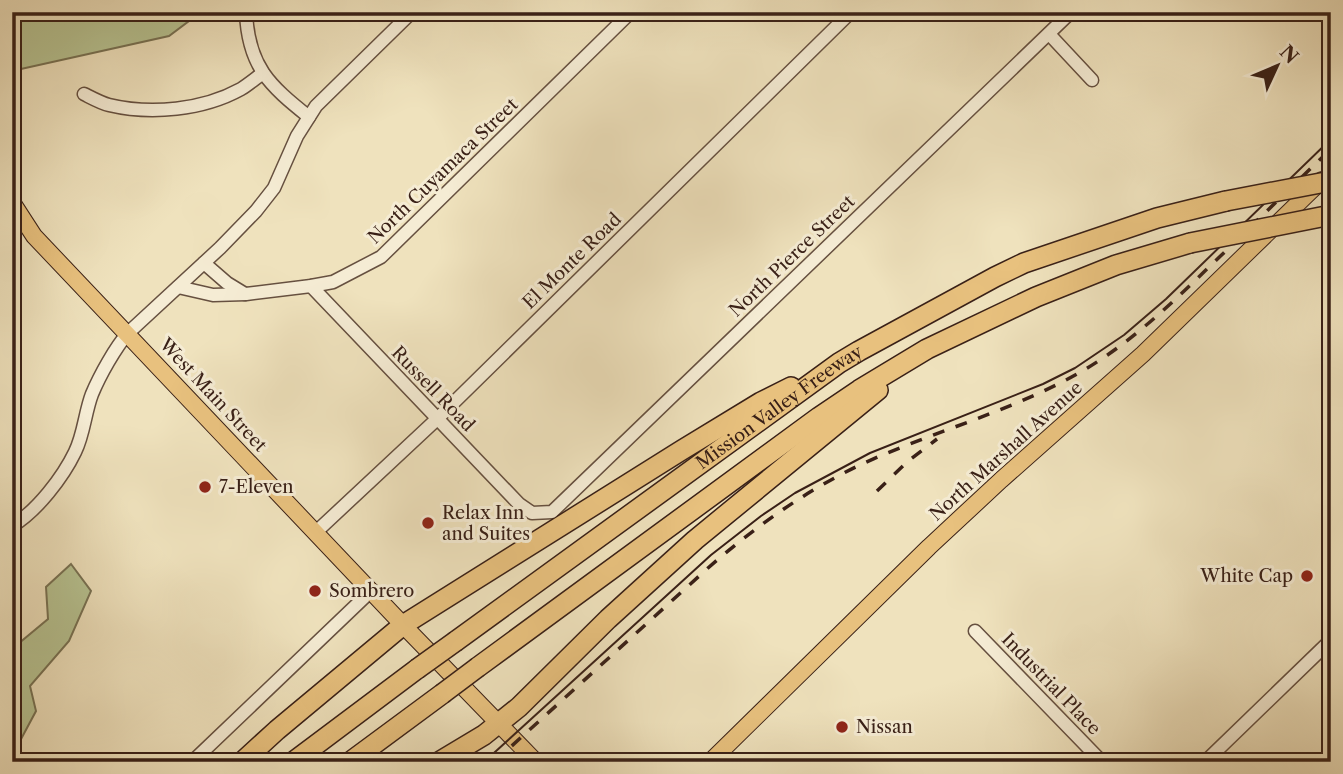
<svg xmlns="http://www.w3.org/2000/svg" width="1343" height="774" font-family="'Libre Caslon Text',serif">
  <style>
    .green { fill: #b7c392; stroke: #787254; stroke-width: 2 }
    .lines { fill: none; stroke-linecap: round; stroke-linejoin: round }
    .minor-casing { stroke: #665040; stroke-width: 15 }
    .major-casing { stroke: #392017; stroke-width: 18 }
    .highway-casing { stroke: #392017; stroke-width: 22 }
    .minor { stroke: #f5ecd4; stroke-width: 12 }
    .major { stroke: #e8c17e; stroke-width: 16 }
    .highway { stroke: #e8c17e; stroke-width: 19 }
    .tram { stroke: #392017; stroke-width: 2 }
    .rail { stroke: #392017; stroke-width: 3.5; stroke-dasharray: 12 12; stroke-linecap: butt }
    .highway-bridge-casing { stroke: #392017; stroke-width: 22; stroke-linecap: butt }
    .highway-bridge { stroke: #e8c17e; stroke-width: 19 }
    .poi-dot { fill: #8f2418; stroke: #f5ecd4; stroke-width: 2.5 }
    .labels { text-anchor: middle; dominant-baseline: central; stroke-width: 6; stroke-linejoin: round; paint-order: stroke }
    .street-label { font-size: 18px; fill: #392017; stroke: #f5ecd4 }
    .poi-label { font-size: 18px; fill: #392017; stroke: #f5ecd4; text-anchor: start }
  </style>
  <rect width="100%" height="100%" fill="#efe2bd"/>
  <filter id="stains"><feTurbulence type="fractalNoise" baseFrequency=".00286" numOctaves="4"/><feColorMatrix values="0 0 0 0 .2 0 0 0 0 .09 0 0 0 0 .02 0 0 0 .5 -.17"/></filter>
  <radialGradient id="worn" r=".72"><stop offset=".6" stop-color="#630" stop-opacity="0"/><stop offset="1" stop-color="#630" stop-opacity=".3"/></radialGradient>
  <g class="green">
    <polygon points="12,12 201,12 169,36 12,71"/>
    <polygon points="71,564 91,591 69,641 30,686 36,711 12,756 12,649 48,619 46,587"/>
  </g>
  <g class="lines">
    <defs>
      <g id="minor">
        <path d="M246,12C248,66 269,85 309,117"/>
        <polyline points="1049,34 1092,80"/>
        <path d="M84,94C92,98 101,103 109,105C151,115 203,110 241,89C249,84 256,78 263,73"/>
        <polyline points="204,263 227,283 245,294"/>
        <polyline points="311,286 519,504 532,513 552,512 1071,12"/>
        <polyline points="178,287 213,295 246,294 311,286 333,282 381,257 631,12"/>
        <path d="M12,526C37,511 63,477 75,452C84,434 85,412 92,394C100,375 115,348 128,333L220,248L256,211L274,188L297,136L316,106L412,12"/>
        <polyline points="316,532 437,419 851,12"/>
        <polyline points="975,631 1102,762"/>
        <polyline points="192,762 372,590"/>
        <polyline points="1205,762 1331,640"/>
      </g>
      <g id="major">
        <polyline points="12,202 34,236 403,625 536,762"/>
        <polyline points="710,762 929,547 1001,480 1143,354 1322,180"/>
      </g>
      <g id="highway">
        <path id="s1" d="M456,641L839,363L859,351L995,277L1024,263L1157,218L1226,201"/>
        <polyline points="478,667 819,417 859,390 927,349 1036,297 1116,265 1190,243"/>
        <polyline points="242,762 277,730 403,625 682,450 761,402 791,387"/>
        <polyline points="293,762 417,669"/>
        <polyline points="350,762 442,694"/>
        <polyline points="439,762 484,735 519,707 608,619 695,540 878,390"/>
      </g>
    </defs>
    <use href="#minor" class="minor-casing"/>
    <use href="#major" class="major-casing"/>
    <use href="#highway" class="highway-casing"/>
    <use href="#minor" class="minor"/>
    <use href="#major" class="major"/>
    <use href="#highway" class="highway"/>
    <polyline class="tram" points="484,762 711,555 761,516 795,493 870,453 1043,384 1075,368 1124,335 1166,299 1331,139"/>
    <g class="rail">
      <polyline points="877,491 907,462 937,439"/>
      <path d="M494,762L708,568C755,527 805,491 862,464C932,432 1009,412 1077,374C1127,346 1168,307 1209,267C1250,228 1290,188 1331,149"/>
    </g>
    <defs>
      <g id="highway-bridge">
        <polyline points="1226,201 1331,181"/>
        <polyline points="1190,243 1331,215"/>
        <polyline points="417,669 456,641"/>
        <polyline points="442,694 478,667"/>
      </g>
    </defs>
    <use href="#highway-bridge" class="highway-bridge-casing"/>
    <use href="#highway-bridge" class="highway-bridge"/>
  </g>
  <g class="poi-dot">
    <circle cx="205" cy="487" r="7"/>
    <circle cx="428" cy="523" r="7"/>
    <circle cx="1307" cy="576" r="7"/>
    <circle cx="315" cy="591" r="7"/>
    <circle cx="842" cy="727" r="7"/>
  </g>
  <g class="labels">
    <g class="street-label">
      <text transform="translate(443 171) rotate(-44)">North Cuyamaca Street</text>
      <text transform="translate(792 256) rotate(-44)">North Pierce Street</text>
      <text transform="translate(572 261) rotate(-44)">El Monte Road</text>
      <text transform="translate(433 389) rotate(46)">Russell Road</text>
      <text transform="translate(213 395) rotate(47)">West Main Street</text>
      <text stroke="none"><textPath href="#s1" startOffset="399">Mission Valley Freeway</textPath></text>
      <text transform="translate(1006 451) rotate(-42)">North Marshall Avenue</text>
      <text transform="translate(1051 684) rotate(46)">Industrial Place</text>
    </g>
    <g class="poi-label">
      <text x="219" y="487">7-Eleven</text>
      <text x="442" y="513">Relax Inn<tspan x="442" dy="21">and Suites</tspan></text>
      <text x="1293" y="576" text-anchor="end">White Cap</text>
      <text x="329" y="591">Sombrero</text>
      <text x="856" y="727">Nissan</text>
    </g>
  </g>
  <rect width="1343" height="774" fill="none" stroke="#efe2bd" stroke-width="42"/>
  <rect x="14" y="14" width="1315" height="746" fill="none" stroke="#392017" stroke-width="3.5"/>
  <rect x="21" y="21" width="1301" height="732" fill="none" stroke="#392017" stroke-width="2"/>
  <g transform="translate(1277 66) rotate(46)" stroke="#f5ecd4" stroke-width="5" paint-order="stroke">
  <path d="M0-5L12 26L0 18L-12 26Z" fill="#392017"/>
  <text y="-10" font-size="19" font-weight="bold" text-anchor="middle" fill="#392017">N</text>
  </g>
  <rect width="100%" height="100%" filter="url(#stains)"/>
  <rect width="100%" height="100%" fill="url(#worn)"/>
</svg>
